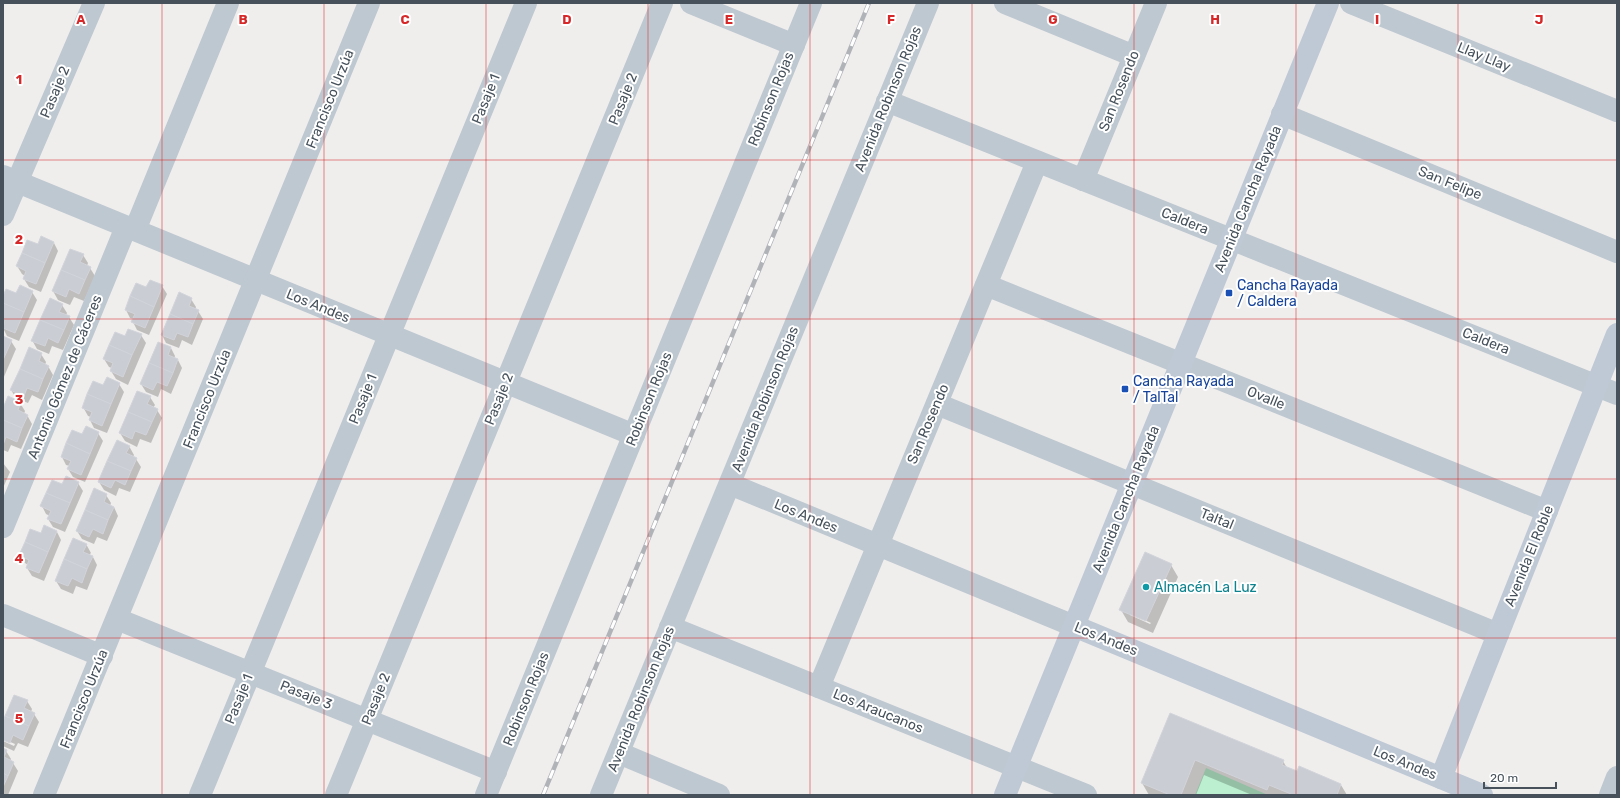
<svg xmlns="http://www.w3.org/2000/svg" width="1620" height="798" font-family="Rubik,sans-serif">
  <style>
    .green { fill: #bbefcf }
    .shadow { fill: #0003; fill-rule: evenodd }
    .building { fill: #cacdd3; stroke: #d1d4da }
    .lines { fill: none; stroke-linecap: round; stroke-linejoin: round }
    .street { stroke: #bec8d0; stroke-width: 22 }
    .secondary { stroke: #bec9d5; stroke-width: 22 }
    .rail-casing { stroke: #b0b3b8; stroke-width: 4.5 }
    .rail { stroke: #fff; stroke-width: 3; stroke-dasharray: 9; stroke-linecap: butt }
    .grid { fill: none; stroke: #d62828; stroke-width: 1; stroke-opacity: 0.55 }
    .transit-dot { fill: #1a4fb4; stroke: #fff; stroke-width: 1.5 }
    .culture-dot { fill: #0f9aa8; stroke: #fff; stroke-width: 1.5 }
    .labels { text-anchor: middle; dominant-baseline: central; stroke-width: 4; stroke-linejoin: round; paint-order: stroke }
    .street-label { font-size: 14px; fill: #46515b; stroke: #fff }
    .transit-label { font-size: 14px; fill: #164399; stroke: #fff; text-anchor: start }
    .culture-label { font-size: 14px; fill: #0d838f; stroke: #fff; text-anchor: start }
    .grid-label { font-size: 13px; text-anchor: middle; font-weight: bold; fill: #d62828; stroke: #fff; stroke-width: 4; stroke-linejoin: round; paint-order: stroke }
  </style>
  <rect width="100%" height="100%" fill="#f0eded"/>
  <polygon class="green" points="1206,768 1268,795 1195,795"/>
  <g class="shadow">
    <polygon points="54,243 58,251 41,292 29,287 24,279 25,276 22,274 17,266 38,245"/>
    <polygon points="83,255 88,263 87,266 90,268 95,276 84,301 74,297 70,305 58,300 53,291"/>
    <polygon points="162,286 167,294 149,335 137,330 133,322 134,319 130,318 126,310 147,289"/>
    <polygon points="32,292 37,300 19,341 7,336 3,328 3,299"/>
    <polygon points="191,299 196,307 195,310 198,311 203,319 192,345 182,340 179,348 166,343 162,335"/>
    <polygon points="62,305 67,313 66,315 69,317 74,325 63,350 52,346 49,354 37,349 32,340"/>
    <polygon points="141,335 146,343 128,385 116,379 111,371 112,368 109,367 104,359 126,338"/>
    <polygon points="3,337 11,341 16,349 3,379"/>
    <polygon points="159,343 171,348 175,356 174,359 178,360 182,368 171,394 161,389 158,397 146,392 141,384"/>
    <polygon points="41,354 46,362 45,365 48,366 53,375 42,400 32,395 28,403 16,398 11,390"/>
    <polygon points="119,384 124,392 107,433 94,428 90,420 91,417 88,416 83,407 104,387"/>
    <polygon points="150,397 155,405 153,408 157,410 162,418 151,443 140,439 137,447 125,441 120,433"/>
    <polygon points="20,403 25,411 24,414 27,415 32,424 21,449 11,445 8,452 3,450 3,411"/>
    <polygon points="98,433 103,441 85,482 73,477 68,469 70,466 66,465 62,457 83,436"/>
    <polygon points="129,446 134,455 133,457 136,459 141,467 130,492 119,488 116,496 104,490 99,482"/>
    <polygon points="3,463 10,472 3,488"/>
    <polygon points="78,483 83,491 65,532 53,527 48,519 50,516 46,514 42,506 63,486"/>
    <polygon points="106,495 111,503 110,506 114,507 118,516 107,541 97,537 94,544 82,539 77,531"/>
    <polygon points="57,532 61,540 44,581 32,576 27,568 28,565 25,563 20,555 41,534"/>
    <polygon points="86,544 91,553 89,555 93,557 97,565 87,590 76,586 73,594 61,589 56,581"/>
    <path d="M1171,565L1178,577L1153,633L1128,622L1121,610ZM1130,613L1151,623L1150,624L1130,615Z"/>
    <polygon points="27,701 32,709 31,712 34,714 39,722 28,747 18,743 14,751 3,746 3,741 14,746 15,744 3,739 3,724"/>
    <polygon points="1170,714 1283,761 1287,768 1297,772 1299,768 1341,785 1347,795 1252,795 1204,775 1196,795 1149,795 1142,783"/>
    <polygon points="3,749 6,751 11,759 10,761 13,763 18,771 8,795 3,795"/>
  </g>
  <g class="building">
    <polygon points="41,236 54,242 45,263 22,253 27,240 38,244"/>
    <polygon points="70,249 84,254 80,262 91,267 85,280 61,270"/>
    <polygon points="22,253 45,263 36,284 23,279 26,271 16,266"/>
    <polygon points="61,270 85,280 79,294 69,289 66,297 52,291"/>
    <polygon points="150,280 163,285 154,307 130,296 136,283 146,287"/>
    <polygon points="20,285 33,291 24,312 3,303 3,296 6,289 16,293"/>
    <polygon points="179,292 192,298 189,306 199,310 193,324 170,314"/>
    <polygon points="130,296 154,307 145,328 131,322 135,314 125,310"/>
    <polygon points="50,298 63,304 59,312 70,316 64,330 40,320"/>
    <polygon points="3,303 24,312 15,333 3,328 5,320 3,319"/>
    <polygon points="170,314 193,324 188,337 177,333 174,340 161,335"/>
    <polygon points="40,320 64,330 58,343 48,338 45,346 31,341"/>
    <polygon points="128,329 142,334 132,355 109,345 115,332 125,336"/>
    <polygon points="3,336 12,340 3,360"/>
    <polygon points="158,342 171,347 168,355 178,359 173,373 149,363"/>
    <polygon points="109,345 132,355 123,377 110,371 113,363 103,359"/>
    <polygon points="29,347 42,353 39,361 49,366 43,379 20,369"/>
    <polygon points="149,363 173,373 167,386 157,382 153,390 140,384"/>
    <polygon points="20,369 43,379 38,392 27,388 24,396 10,390"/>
    <polygon points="107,377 120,383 111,404 87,394 93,381 103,385"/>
    <polygon points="137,391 151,396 147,404 158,409 152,422 128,412"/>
    <polygon points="87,394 111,404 102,426 89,420 92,412 82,408"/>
    <polygon points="8,396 21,402 18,410 28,415 22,428 3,420 3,408"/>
    <polygon points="128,412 152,422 146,435 135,431 132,439 119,433"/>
    <polygon points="3,420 22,428 17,442 6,437 3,445"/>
    <polygon points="86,426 99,432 90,454 66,443 72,430 82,434"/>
    <polygon points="117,440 130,446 126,453 137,458 131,471 107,461"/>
    <polygon points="66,443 90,454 81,475 67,469 71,461 61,457"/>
    <polygon points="107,461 131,471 125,485 115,480 111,488 98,482"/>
    <polygon points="66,476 79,482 70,503 46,493 52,480 62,484"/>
    <polygon points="94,488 107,494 104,502 114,507 108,520 85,510"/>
    <polygon points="46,493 70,503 61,524 47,519 51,511 40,506"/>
    <polygon points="85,510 108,520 103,534 93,529 89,537 76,531"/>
    <polygon points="44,525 57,531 48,552 25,542 30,529 41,533"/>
    <polygon points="73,538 87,544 83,552 93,556 87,569 64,559"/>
    <polygon points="25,542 48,552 39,573 26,568 29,560 19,555"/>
    <polygon points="1145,552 1172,564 1146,621 1119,610"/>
    <polygon points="64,559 87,569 82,583 72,578 68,586 55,581"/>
    <polygon points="14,695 28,700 24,708 35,713 29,726 5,716"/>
    <polygon points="1170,713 1284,760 1282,765 1297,771 1299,766 1341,784 1337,795 1290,795 1291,794 1269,785 1267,790 1195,760 1181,795 1170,795 1141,783"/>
    <polygon points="5,716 29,726 23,740 13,735 10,743 3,740 3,722"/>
    <polygon points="3,748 7,750 4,757 14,762 8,776 3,773"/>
    <polygon points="3,773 8,776 3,787"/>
  </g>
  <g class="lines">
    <g class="street">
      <polyline points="691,3 794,45"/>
      <polyline points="1005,3 1134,56"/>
      <polyline points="1351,3 1617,111"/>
      <polyline points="887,101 1617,394"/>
      <polyline points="1282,114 1617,252"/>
      <polyline points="3,176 634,435"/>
      <polyline points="1083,180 1156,3"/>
      <polyline points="3,215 94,3"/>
      <polyline points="135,230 228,3"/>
      <polyline points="986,285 1547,511"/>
      <polyline points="937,404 1498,634"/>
      <polyline points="730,484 1074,626"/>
      <polyline points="3,527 126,227"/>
      <polyline points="3,615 102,656"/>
      <polyline points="117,619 496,772"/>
      <polyline points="670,627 1086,795"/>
      <polyline points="819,687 1037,162"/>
      <polyline points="619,753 719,795"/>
      <polyline points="44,795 369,3"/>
      <polyline points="200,795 526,3"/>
      <polyline points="336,795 662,3"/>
      <polyline points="486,795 811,3"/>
      <polyline points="601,795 928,3"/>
      <polyline points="1610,795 1617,777"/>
    </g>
    <g class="secondary">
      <polyline points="1074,626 1482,795"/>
      <polyline points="1441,778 1617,334"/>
      <polyline points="1005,795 1328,3"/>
    </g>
    <defs>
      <polyline id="rail" points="543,795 869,3"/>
    </defs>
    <use href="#rail" class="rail-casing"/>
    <use href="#rail" class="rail"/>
  </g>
  <path class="grid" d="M162,3V795M324,3V795M486,3V795M648,3V795M810,3V795M972,3V795M1134,3V795M1296,3V795M1458,3V795M3,160H1617M3,319H1617M3,479H1617M3,638H1617"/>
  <g class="transit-dot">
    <rect x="1225" y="289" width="8" height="8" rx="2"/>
    <rect x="1121" y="385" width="8" height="8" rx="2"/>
  </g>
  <circle class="culture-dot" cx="1146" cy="587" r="4"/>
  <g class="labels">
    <g class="street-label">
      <text transform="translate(1484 57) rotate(22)">Llay Llay</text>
      <text transform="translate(1119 91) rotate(-68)">San Rosendo</text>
      <text transform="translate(55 92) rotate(-67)">Pasaje 2</text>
      <text transform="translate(330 99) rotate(-68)">Francisco Urzúa</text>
      <text transform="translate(486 99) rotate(-68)">Pasaje 1</text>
      <text transform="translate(623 99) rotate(-68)">Pasaje 2</text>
      <text transform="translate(771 99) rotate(-68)">Robinson Rojas</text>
      <text transform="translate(888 99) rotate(-68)">Avenida Robinson Rojas</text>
      <text transform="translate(1450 183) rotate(22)">San Felipe</text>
      <text transform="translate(1248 199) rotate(-68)">Avenida Cancha Rayada</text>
      <text transform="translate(1185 221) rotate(22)">Caldera</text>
      <text transform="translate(318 306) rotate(22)">Los Andes</text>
      <text transform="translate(1486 341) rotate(22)">Caldera</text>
      <text transform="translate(65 377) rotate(-68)">Antonio Gómez de Cáceres</text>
      <text transform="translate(1266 398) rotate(22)">Ovalle</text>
      <text transform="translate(207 399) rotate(-68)">Francisco Urzúa</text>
      <text transform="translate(363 399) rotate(-68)">Pasaje 1</text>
      <text transform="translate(499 399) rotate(-68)">Pasaje 2</text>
      <text transform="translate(649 399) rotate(-68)">Robinson Rojas</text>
      <text transform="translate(765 399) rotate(-68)">Avenida Robinson Rojas</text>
      <text transform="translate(928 424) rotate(-67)">San Rosendo</text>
      <text transform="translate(1126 499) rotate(-68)">Avenida Cancha Rayada</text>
      <text transform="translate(806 516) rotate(22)">Los Andes</text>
      <text transform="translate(1217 519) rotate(22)">Taltal</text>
      <text transform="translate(1529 556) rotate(-68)">Avenida El Roble</text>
      <text transform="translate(1106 639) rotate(22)">Los Andes</text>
      <text transform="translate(306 695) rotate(22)">Pasaje 3</text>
      <text transform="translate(84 699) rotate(-68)">Francisco Urzúa</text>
      <text transform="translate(239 699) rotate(-68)">Pasaje 1</text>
      <text transform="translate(376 699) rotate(-68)">Pasaje 2</text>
      <text transform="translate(526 699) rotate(-68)">Robinson Rojas</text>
      <text transform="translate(641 699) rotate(-68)">Avenida Robinson Rojas</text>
      <text transform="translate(878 711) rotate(22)">Los Araucanos</text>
      <text transform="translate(1405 763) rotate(22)">Los Andes</text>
    </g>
    <g class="transit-label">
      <text x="1237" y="285">Cancha Rayada<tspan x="1237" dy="16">/ Caldera</tspan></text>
      <text x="1133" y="381">Cancha Rayada<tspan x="1133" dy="16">/ TalTal</tspan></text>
    </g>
    <g class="culture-label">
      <text x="1154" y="587">Almacén La Luz</text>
    </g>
  </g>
  <g class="grid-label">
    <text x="81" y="24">A</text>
    <text x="243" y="24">B</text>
    <text x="405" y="24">C</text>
    <text x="567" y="24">D</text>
    <text x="729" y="24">E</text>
    <text x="891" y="24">F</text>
    <text x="1053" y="24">G</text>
    <text x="1215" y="24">H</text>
    <text x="1377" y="24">I</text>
    <text x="1539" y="24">J</text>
    <text x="19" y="84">1</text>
    <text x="19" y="244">2</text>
    <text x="19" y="404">3</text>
    <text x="19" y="563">4</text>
    <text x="19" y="723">5</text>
  </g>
  <rect width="1620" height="798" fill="none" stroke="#46515b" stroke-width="8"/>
  <path d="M1484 782v6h72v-6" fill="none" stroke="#46515b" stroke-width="2"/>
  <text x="1490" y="782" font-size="12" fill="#46515b" stroke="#ffffff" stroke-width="3" paint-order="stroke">20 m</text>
</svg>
